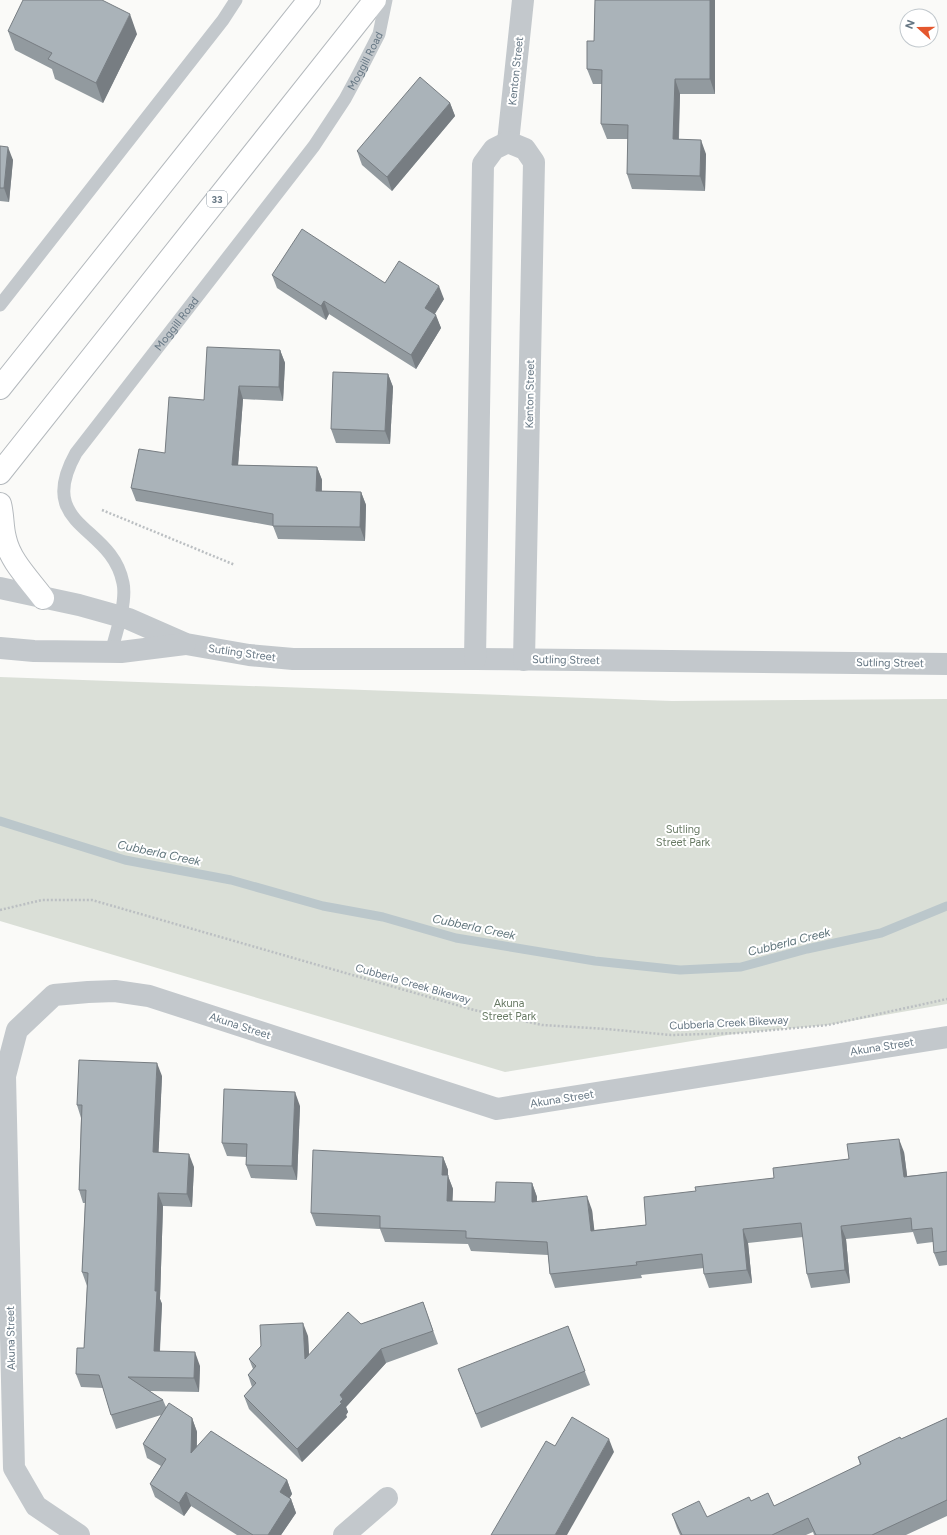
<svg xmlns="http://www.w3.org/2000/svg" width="947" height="1535" font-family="Figtree,sans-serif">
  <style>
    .green { fill: #dadfd7 }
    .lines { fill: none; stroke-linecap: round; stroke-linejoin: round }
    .stream { stroke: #bbc7cb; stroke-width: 9 }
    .primary-casing { stroke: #b5babe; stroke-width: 24 }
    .highway-casing { stroke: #b4b9bd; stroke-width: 24 }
    .path { stroke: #bbbfc2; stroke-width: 2.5; stroke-dasharray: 2 2; stroke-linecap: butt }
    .lane { stroke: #c3c8cc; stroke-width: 13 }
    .street { stroke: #c3c8cc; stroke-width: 22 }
    .primary { stroke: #fff; stroke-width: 22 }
    .highway { stroke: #fff; stroke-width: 22 }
    .wall { fill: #929a9f }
    .shaded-wall { fill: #777d82 }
    .building { fill: #aab3b9; stroke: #777d82 }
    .labels { text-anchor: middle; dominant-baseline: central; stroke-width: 4; stroke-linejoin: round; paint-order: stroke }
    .shield { fill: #fff; stroke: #939fa8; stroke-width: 1 }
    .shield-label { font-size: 10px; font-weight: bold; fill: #657683 }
    .street-label { font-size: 11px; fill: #657683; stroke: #fff }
    .park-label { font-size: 11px; fill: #687a64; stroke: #fff }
    .water-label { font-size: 12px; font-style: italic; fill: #60757c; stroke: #fff }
  </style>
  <rect width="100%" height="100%" fill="#fafaf8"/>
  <polygon class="green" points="0,677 672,701 947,699 947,1004 828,1025 740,1033 505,1072 0,921"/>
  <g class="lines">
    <polyline class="stream" points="0,821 125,860 231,880 323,906 383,917 456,938 595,961 680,970 741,967 807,949 881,933 947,906"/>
    <defs>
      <path id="primary" d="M0,504C3,515 2,527 5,538C10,561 29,579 43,598"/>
      <g id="highway">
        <polyline points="0,388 309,0"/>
        <polyline points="0,473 375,0"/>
      </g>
    </defs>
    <use href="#primary" class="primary-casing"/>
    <use href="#highway" class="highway-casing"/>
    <g class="path">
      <polyline points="102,510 235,565"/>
      <polyline points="0,910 42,900 92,900 474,1010 542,1025 606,1029 671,1035 740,1033 828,1025 947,999"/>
    </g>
    <g class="lane">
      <polyline points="0,305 223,20 236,0"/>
      <path id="s1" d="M111,652C116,634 127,601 123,583C112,524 34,528 76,453L314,146L345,99L359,73L379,34L386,0"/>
    </g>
    <g class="street">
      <polyline points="508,142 523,0"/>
      <polyline points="0,588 79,605 129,619 186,644 249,655 293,659 475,659 947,664"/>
      <polyline points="0,648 34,651 121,652 185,644"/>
      <polyline points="475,659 483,164 494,149 508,142 525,149 534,162 524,660"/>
      <polyline points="79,1535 36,1506 14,1468 5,1076 17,1030 54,995 88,992 115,991 149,996 497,1109 947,1037"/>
      <polyline points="344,1535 387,1498"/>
    </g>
    <use href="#primary" class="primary"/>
    <use href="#highway" class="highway"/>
  </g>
  <g class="wall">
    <polygon points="595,0 715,0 715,94 680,94 679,139 706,154 705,191 632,189 627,174 628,139 607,139 601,124 602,84 593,84 587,69 594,41"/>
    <polygon points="8,31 137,34 103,103 55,79 52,69 15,50"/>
    <polygon points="450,103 455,116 392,191 362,165 357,151"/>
    <polygon points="0,146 13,160 9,202 0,201"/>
    <polygon points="272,275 385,283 444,299 435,314 441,328 416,369 329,314 326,320 277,288"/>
    <polygon points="280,350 285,363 283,401 243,399 238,465 317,467 322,480 322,491 361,492 366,505 365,541 278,539 273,526 136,501 131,488 165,453 204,400"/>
    <polygon points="388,374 393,387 390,444 336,443 331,429"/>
    <polygon points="162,1076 158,1152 194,1167 192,1207 163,1206 160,1299 162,1304 160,1351 200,1366 199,1392 150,1391 163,1400 166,1407 192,1418 197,1432 197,1447 287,1480 292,1494 289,1498 291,1499 296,1513 281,1535 237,1535 191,1506 184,1516 155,1497 150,1484 161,1466 147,1458 143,1444 161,1415 116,1429 111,1415 103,1388 81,1387 76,1374 84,1348 87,1286 82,1272 85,1203 83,1203 79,1190 81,1118 77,1105"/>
    <polygon points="300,1106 297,1180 251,1178 246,1165 246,1157 227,1156 222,1143"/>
    <polygon points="904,1152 907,1176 947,1172 947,1265 939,1266 934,1253 933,1242 917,1244 913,1232 846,1239 850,1283 811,1288 807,1274 803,1237 748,1243 752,1283 709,1288 704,1274 704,1268 641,1275 642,1278 555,1288 550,1274 548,1255 471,1251 468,1244 385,1242 380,1229 316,1226 311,1213 443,1157 448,1170 448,1176 453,1189 452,1201 495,1202 532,1183 537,1197 537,1201 592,1210 594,1230 646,1225 696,1191 774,1178 849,1159"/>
    <polygon points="423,1302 438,1344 386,1363 346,1407 348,1412 346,1415 347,1417 302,1462 249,1409 244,1396 252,1387 248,1375 253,1369 249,1359 308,1336 309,1355 361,1324"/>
    <polygon points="568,1326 590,1385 481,1428 463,1382"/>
    <polygon points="947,1418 947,1516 906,1535 814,1535 813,1532 806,1535 680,1535 677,1528 672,1514 707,1517 751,1501 774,1506 860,1465 858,1457 901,1439"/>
  </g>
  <g class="shaded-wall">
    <polygon points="710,0 715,0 715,94 710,79"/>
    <polygon points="130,14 137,34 103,103 96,83"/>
    <polygon points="675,79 680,94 678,154 673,139"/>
    <polygon points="450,103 455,116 392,191 387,177"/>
    <polygon points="701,140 706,154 705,191 700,176"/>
    <polygon points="8,147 13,160 9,202 4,188"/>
    <polygon points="439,286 444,299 430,321 425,308"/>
    <polygon points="324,301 329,314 326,320 321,306"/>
    <polygon points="436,315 441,328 416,369 411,355"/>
    <polygon points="280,350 285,363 283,401 279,387"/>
    <polygon points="388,374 393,387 390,444 385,431"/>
    <polygon points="239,386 243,399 237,479 232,465"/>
    <polygon points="317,467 322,480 321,504 316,491"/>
    <polygon points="361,492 366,505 365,541 360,527"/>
    <polygon points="157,1063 162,1076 158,1166 153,1152"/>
    <polygon points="295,1092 300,1106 297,1180 292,1166"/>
    <polygon points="899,1139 904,1152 909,1190 904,1177"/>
    <polygon points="189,1154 194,1167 192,1207 187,1194"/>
    <polygon points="443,1157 448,1170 448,1176 453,1189 452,1214 447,1201 442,1175"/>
    <polygon points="532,1183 537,1197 536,1216 532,1202"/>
    <polygon points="158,1193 163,1206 160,1299 162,1304 159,1364 154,1351 155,1291"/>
    <polygon points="587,1196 592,1210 596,1244 591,1231"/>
    <polygon points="841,1226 846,1239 850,1283 845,1270"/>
    <polygon points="743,1229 748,1243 752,1283 747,1270"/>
    <polygon points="303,1323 308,1336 310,1373 305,1359"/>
    <polygon points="381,1349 386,1363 346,1407 348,1412 346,1415 347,1417 302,1462 297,1449 340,1395"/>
    <polygon points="195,1352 200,1366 199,1392 194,1378"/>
    <polygon points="192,1418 197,1432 196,1466 191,1453"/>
    <polygon points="609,1439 614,1452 567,1535 555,1535"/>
    <polygon points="287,1480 292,1494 285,1506 280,1492"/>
    <polygon points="186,1492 191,1506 184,1516 179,1503"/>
    <polygon points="291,1499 296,1513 281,1535 268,1535"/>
  </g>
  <g class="building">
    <polygon points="23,0 102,0 130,14 96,83 48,59 52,53 8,31"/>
    <polygon points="595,0 710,0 710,79 675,79 673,139 701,140 700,176 627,174 628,125 601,124 602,70 587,69 587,41 594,41"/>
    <polygon points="420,77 450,103 387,177 357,151"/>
    <polygon points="0,146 8,147 4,188 0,188"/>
    <polygon points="302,229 385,283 399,261 439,286 425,308 436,315 411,355 324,301 321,306 272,275"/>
    <polygon points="207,347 280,350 279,387 239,386 232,465 317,467 316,491 361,492 360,527 273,526 273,514 131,488 139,449 165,453 169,397 204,400"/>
    <polygon points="333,372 388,374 385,431 331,429"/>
    <polygon points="79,1060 157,1063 153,1152 189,1154 187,1194 158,1193 155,1291 157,1291 154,1351 195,1352 194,1378 128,1377 163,1400 111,1415 99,1375 76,1374 77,1348 84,1348 88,1273 82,1272 86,1190 79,1190 82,1105 77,1105"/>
    <polygon points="224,1089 295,1092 292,1166 246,1165 247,1144 222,1143"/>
    <polygon points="899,1139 904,1177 947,1172 947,1251 934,1253 932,1228 912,1230 911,1218 841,1226 845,1270 807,1274 801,1223 743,1229 747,1270 704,1274 702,1254 636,1262 637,1265 550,1274 547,1242 466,1238 466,1231 380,1228 380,1216 311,1213 313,1150 443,1157 442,1175 448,1175 447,1201 495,1202 496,1182 532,1183 532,1202 587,1196 591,1231 646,1225 644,1197 696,1191 695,1187 774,1178 773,1168 849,1159 847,1144"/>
    <polygon points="423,1302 433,1331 381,1349 340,1395 343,1399 340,1402 342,1403 297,1449 244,1396 256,1383 248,1375 256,1366 249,1359 261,1346 260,1325 303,1323 305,1359 348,1312 361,1324"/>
    <polygon points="568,1326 585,1371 476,1414 458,1369"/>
    <polygon points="169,1403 192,1418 191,1453 211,1431 287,1480 280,1492 291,1499 268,1535 253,1535 186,1492 179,1503 150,1484 166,1459 143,1444"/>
    <polygon points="572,1417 609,1439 555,1535 491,1535 546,1441 555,1446"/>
    <polygon points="947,1418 947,1500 872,1535 816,1535 808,1518 772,1535 682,1535 672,1514 699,1501 707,1517 749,1497 751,1501 768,1493 774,1506 861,1464 858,1457 900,1437 901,1439"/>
  </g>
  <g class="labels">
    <rect class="shield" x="207" y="191" width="20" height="16" rx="3"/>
    <g class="shield-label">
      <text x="217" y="199">33</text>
    </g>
    <g class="street-label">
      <text stroke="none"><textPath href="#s1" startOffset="711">Moggill Road</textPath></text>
      <text transform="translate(516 71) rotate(-84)">Kenton Street</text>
      <text stroke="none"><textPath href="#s1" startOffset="387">Moggill Road</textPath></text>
      <text transform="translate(530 394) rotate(-89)">Kenton Street</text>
      <text transform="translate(242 653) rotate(8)">Sutling Street</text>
      <text transform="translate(566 660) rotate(1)">Sutling Street</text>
      <text transform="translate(890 663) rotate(1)">Sutling Street</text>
      <text transform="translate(413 984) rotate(16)">Cubberla Creek Bikeway</text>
      <text transform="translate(729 1023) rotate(-3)">Cubberla Creek Bikeway</text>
      <text transform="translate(240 1026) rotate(18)">Akuna Street</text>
      <text transform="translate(882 1047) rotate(-9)">Akuna Street</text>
      <text transform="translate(562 1099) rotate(-9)">Akuna Street</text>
      <text transform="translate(11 1338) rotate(-91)">Akuna Street</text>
    </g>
    <g class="park-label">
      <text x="683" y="829">Sutling<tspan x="683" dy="13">Street Park</tspan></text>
      <text x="509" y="1003">Akuna<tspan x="509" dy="13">Street Park</tspan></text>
    </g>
    <g class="water-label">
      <text transform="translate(159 853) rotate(12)">Cubberla Creek</text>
      <text transform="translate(474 927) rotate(12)">Cubberla Creek</text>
      <text transform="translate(789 942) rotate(-14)">Cubberla Creek</text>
    </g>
  </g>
  <g transform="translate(919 28) rotate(291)"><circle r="19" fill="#ffffff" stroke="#c1c8cd"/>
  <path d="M0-3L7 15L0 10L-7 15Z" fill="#e4572e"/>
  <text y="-6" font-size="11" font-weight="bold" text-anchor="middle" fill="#657683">N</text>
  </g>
</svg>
